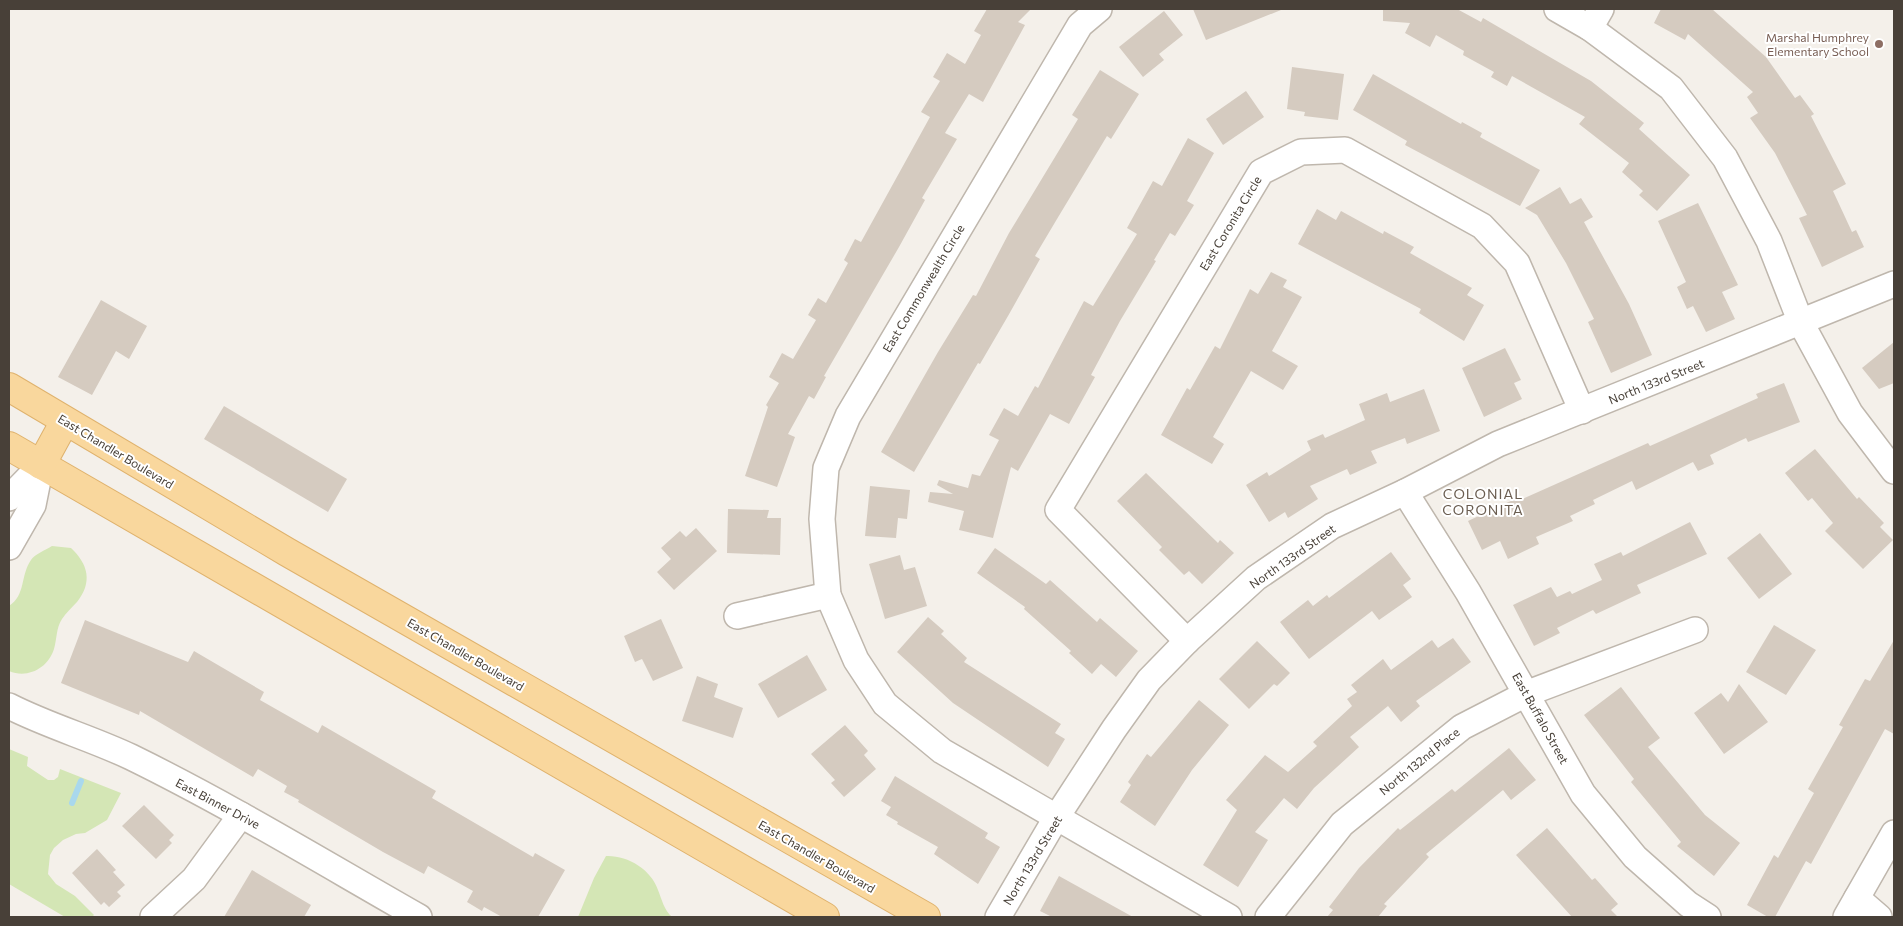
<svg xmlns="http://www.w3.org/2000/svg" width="1903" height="926" font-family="Commissioner,sans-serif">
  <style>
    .green { fill: #d4e6b5 }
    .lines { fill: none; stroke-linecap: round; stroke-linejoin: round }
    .stream { stroke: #a9d8ed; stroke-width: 6 }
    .building { fill: #d5cbc0 }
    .minor-casing { stroke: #bfb7ad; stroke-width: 28 }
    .major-casing { stroke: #dfb26d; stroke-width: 30 }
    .minor { stroke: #fff; stroke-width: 25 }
    .major { stroke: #f9d79d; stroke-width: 28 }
    .education-dot { fill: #8d6e63; stroke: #fff; stroke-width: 2 }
    .labels { text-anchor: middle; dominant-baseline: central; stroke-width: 4; stroke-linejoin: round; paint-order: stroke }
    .education-label { font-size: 12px; fill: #785e54; stroke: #fff; text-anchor: end }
    .street-label { font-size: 12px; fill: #484038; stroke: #fff }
    .neighbourhood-label { font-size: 14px; letter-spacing: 1px; fill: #6a5d50; stroke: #fff }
  </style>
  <rect width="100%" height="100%" fill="#f4f0ea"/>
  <g class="green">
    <path d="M52,546L71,548C88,564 93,582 77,602C72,607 66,613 62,619C56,628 57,639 54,649C48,668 28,679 9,671V606C26,595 20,576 31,560C35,554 46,550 52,546Z"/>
    <polygon points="9,749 28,757 27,766 48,780 54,780 58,777 60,769 121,793 107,820 85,833 76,834 63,840 54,848 50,855 48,874 56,884 75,896 94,915 92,917 65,917 9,884"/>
    <path d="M606,856C627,855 651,869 658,890C662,900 664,910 672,917H578L594,878Z"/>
  </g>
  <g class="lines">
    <polyline class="stream" points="72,803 81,781"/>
  </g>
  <g class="building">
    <polygon points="987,9 1031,9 1018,22 1025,25 983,102 969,94 945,133 957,139 922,198 925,200 899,247 824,376 826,377 814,399 809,396 788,434 795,437 777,487 745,476 768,407 766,405 779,383 769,377 782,353 793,359 816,320 808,315 818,298 826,303 848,263 844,260 855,239 861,242 930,117 921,112 940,81 933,77 947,53 965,64 981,35 974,31"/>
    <polygon points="1193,9 1281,9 1281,10 1206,40"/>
    <polygon points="1383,9 1457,9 1481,22 1483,18 1591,81 1644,123 1639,129 1690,175 1657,211 1639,195 1643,191 1622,172 1629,163 1579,124 1585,117 1512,76 1507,86 1491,77 1494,72 1463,55 1464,51 1436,35 1430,47 1405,33 1410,23 1383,21"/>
    <polygon points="1661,9 1712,9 1766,57 1795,98 1800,95 1814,114 1811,116 1846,184 1833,191 1852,232 1856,230 1864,247 1822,267 1799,218 1807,215 1775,153 1750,118 1758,113 1747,97 1753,92 1688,34 1685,40 1654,23"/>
    <polygon points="1164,11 1183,35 1159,54 1164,60 1143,77 1119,47"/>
    <polygon points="1292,67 1344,74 1338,120 1304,116 1305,112 1287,109"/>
    <polygon points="1100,70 1139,94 1111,139 1107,136 1057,219 1035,256 1040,259 1008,316 980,364 978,363 914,472 881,452 938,352 973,295 976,296 1009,233 1078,119 1072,115"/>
    <polygon points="1373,74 1461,124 1462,122 1482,133 1480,137 1540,170 1520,206 1405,145 1407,141 1353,110"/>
    <polygon points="1246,91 1264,117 1223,145 1206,119"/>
    <polygon points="1188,138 1214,153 1187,201 1194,205 1175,236 1170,233 1154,260 1156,261 1120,321 1091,375 1095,377 1069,424 1050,414 1018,471 1011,467 993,538 959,530 964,511 928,502 930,492 953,494 937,485 939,480 968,488 972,474 980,476 999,440 989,435 1004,408 1018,416 1035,386 1038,388 1084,301 1093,306 1137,234 1127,228 1153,181 1162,186"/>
    <polygon points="1560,187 1570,204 1581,198 1593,217 1584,222 1629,304 1652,355 1611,373 1588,322 1594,319 1566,263 1537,215 1525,208"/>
    <polygon points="1698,203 1738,285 1722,292 1735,319 1706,332 1693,306 1687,309 1677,287 1686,282 1658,221"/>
    <polygon points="1317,209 1336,220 1341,211 1383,234 1384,231 1414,247 1410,253 1472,288 1467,295 1484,305 1464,341 1419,313 1421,309 1298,244"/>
    <polygon points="1271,272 1287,280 1283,287 1302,297 1272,351 1298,366 1283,390 1251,371 1213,437 1224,444 1212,464 1161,435 1187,388 1190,390 1215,346 1220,349 1250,289 1258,294"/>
    <polygon points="101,300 147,326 129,359 116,351 92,395 58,377"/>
    <polygon points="1894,342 1894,383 1879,389 1862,368"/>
    <polygon points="1505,348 1521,380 1514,383 1522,399 1484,417 1462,368"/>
    <polygon points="1784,383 1800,422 1748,442 1746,438 1710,455 1714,464 1698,471 1693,462 1636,490 1632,481 1593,500 1595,504 1570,516 1573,521 1536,537 1539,544 1508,559 1500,541 1482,550 1468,521 1517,498 1518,501 1648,443 1650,446 1758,398 1756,394"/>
    <polygon points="1424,389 1440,431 1407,444 1405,438 1371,451 1377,463 1350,475 1347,469 1310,486 1318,499 1288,518 1285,512 1269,522 1246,485 1267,472 1269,476 1311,450 1307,441 1323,434 1325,438 1365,420 1359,404 1387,393 1390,402"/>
    <polygon points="224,406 347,479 328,512 204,439"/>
    <polygon points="1815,449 1857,499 1859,497 1884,523 1880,527 1893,540 1863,569 1825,531 1833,523 1812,498 1808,501 1785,473"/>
    <polygon points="1146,473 1218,543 1220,540 1234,553 1202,584 1189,571 1184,575 1159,550 1162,547 1117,501"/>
    <polygon points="870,486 910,490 907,519 898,518 896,538 865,536"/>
    <polygon points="728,509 769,510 767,518 781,518 780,555 727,553"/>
    <polygon points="1690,522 1707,554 1637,585 1641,593 1596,614 1593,610 1557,628 1560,633 1534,646 1513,605 1551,587 1557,597 1570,591 1572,594 1602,580 1594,564 1621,552 1623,556"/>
    <polygon points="696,528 717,551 674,590 657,572 671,559 661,548 680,531 686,537"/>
    <polygon points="1760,533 1792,574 1759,599 1727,558"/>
    <polygon points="995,548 1046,584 1050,580 1097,622 1100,618 1138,651 1116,677 1101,664 1092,674 1069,653 1071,651 1024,609 1025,607 977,573"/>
    <polygon points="1391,552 1411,579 1403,585 1412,597 1379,620 1372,611 1309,659 1280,622 1308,600 1313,606 1327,595 1329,598"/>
    <polygon points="900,555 904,570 915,567 927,606 885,619 869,564"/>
    <polygon points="928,617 944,631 941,634 967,658 964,662 1061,724 1055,733 1065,739 1048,767 953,703 897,652"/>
    <polygon points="661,619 683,668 653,681 642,659 635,662 624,636"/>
    <polygon points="85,620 188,662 194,651 264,692 260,700 318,733 322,725 436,791 432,798 533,857 535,853 565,870 538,917 502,917 484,907 482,911 467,902 473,891 428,866 424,874 383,852 298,802 299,800 284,792 287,786 258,769 253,777 140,711 139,715 61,683"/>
    <polygon points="1774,625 1816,650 1786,695 1746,672"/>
    <polygon points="1453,638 1471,662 1416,701 1420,706 1401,722 1388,706 1350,737 1359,747 1314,788 1297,809 1284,798 1255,832 1268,840 1238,887 1203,865 1237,810 1226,800 1265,755 1288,772 1317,746 1313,742 1352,706 1347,699 1357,692 1351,685 1383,659 1391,670 1432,640 1438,648"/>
    <polygon points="1894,640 1894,734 1885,729 1811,864 1806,861 1775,917 1768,917 1747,905 1774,855 1778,858 1814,793 1808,789 1843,727 1839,725 1865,679 1870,681"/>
    <polygon points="1257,641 1290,673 1277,686 1274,684 1249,709 1219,679"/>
    <polygon points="807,655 827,690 778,718 758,684"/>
    <polygon points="697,676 718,684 714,697 743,708 733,738 682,721"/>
    <polygon points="1739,684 1768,722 1724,754 1694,713 1721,693 1728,702"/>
    <polygon points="1621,687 1660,738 1648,747 1705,815 1740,843 1714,876 1677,846 1681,842 1631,782 1634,779 1584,715"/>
    <polygon points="1199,700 1229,725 1192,770 1155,826 1120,802 1131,785 1128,782 1147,754 1151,757"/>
    <polygon points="845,725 868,751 864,755 876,769 844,797 831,783 835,780 811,754"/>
    <polygon points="1509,748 1536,780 1511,800 1503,790 1426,854 1429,857 1384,904 1387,906 1378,917 1327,917 1333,910 1329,907 1359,868 1398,828 1400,830 1452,789 1455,792"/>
    <polygon points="895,776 988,833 985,838 1000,847 978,884 934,854 938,847 897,824 898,822 886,815 891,807 881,801"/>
    <polygon points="144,805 174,835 169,840 172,843 156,859 122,826"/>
    <polygon points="1547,828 1592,880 1595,878 1618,904 1611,910 1618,917 1572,917 1516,855"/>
    <polygon points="97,849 116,870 113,872 125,885 117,892 121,896 109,907 104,902 101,905 72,873"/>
    <polygon points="252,870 311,905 304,917 224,917"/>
    <polygon points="1059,876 1133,917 1052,917 1040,911"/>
  </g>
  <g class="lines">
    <defs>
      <g id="minor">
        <polyline points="1099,9 1080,25 848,416 826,468 822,519 828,595 856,660 885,704 942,751 1229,917"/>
        <polyline points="1557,9 1590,28 1671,88 1725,158 1769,241 1801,323 1850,413 1894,471"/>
        <polyline points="1590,28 1601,9"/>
        <polyline points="1405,492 1468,592 1583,794 1635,857 1688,904 1708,917"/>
        <polyline points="9,498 41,465"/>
        <polyline points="9,547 33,505 41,465"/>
        <polyline points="737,616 828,595"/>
        <polyline points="1187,641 1058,510 1261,172 1301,152 1345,150 1482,226 1517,263 1582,411"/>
        <path d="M9,706C48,726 91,738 131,757C229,805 324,863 419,917"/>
        <polyline points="1857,898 1879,917"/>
        <polyline points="153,917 194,879 241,815"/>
        <polyline points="998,917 1056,818 1114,729 1149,680 1187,641 1256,578 1332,526 1405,492 1498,444 1894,284"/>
        <polyline points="1268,917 1342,824 1462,727 1528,693 1695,630"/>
        <polyline points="1846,917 1894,833"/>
      </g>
      <g id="major">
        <polyline points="9,387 287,552 926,917"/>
        <polyline points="9,446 825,917"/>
        <polyline points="41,465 65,421"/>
      </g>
    </defs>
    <use href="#minor" class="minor-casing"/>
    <use href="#major" class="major-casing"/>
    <use href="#minor" class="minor"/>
    <use href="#major" class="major"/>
  </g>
  <circle class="education-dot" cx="1879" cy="44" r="5"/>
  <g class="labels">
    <g class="education-label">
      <text x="1869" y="37">Marshal Humphrey<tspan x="1869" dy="14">Elementary School</tspan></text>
    </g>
    <g class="street-label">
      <text transform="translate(1230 223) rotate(-59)">East Coronita Circle</text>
      <text transform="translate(923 288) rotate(-59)">East Commonwealth Circle</text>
      <text transform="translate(1656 381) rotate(-22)">North 133rd Street</text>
      <text transform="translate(116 451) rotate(31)">East Chandler Boulevard</text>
      <text transform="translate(1292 556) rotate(-35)">North 133rd Street</text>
      <text transform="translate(466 654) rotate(30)">East Chandler Boulevard</text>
      <text transform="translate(1541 718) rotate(61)">East Buffalo Street</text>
      <text transform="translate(1419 761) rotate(-39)">North 132nd Place</text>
      <text transform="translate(218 803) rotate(28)">East Binner Drive</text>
      <text transform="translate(817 856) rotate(30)">East Chandler Boulevard</text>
      <text transform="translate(1032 860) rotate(-59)">North 133rd Street</text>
    </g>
    <g class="neighbourhood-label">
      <text x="1483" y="493">COLONIAL<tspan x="1483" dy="16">CORONITA</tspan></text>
    </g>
  </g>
  <rect width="1903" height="926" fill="none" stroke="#484038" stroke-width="20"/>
</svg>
